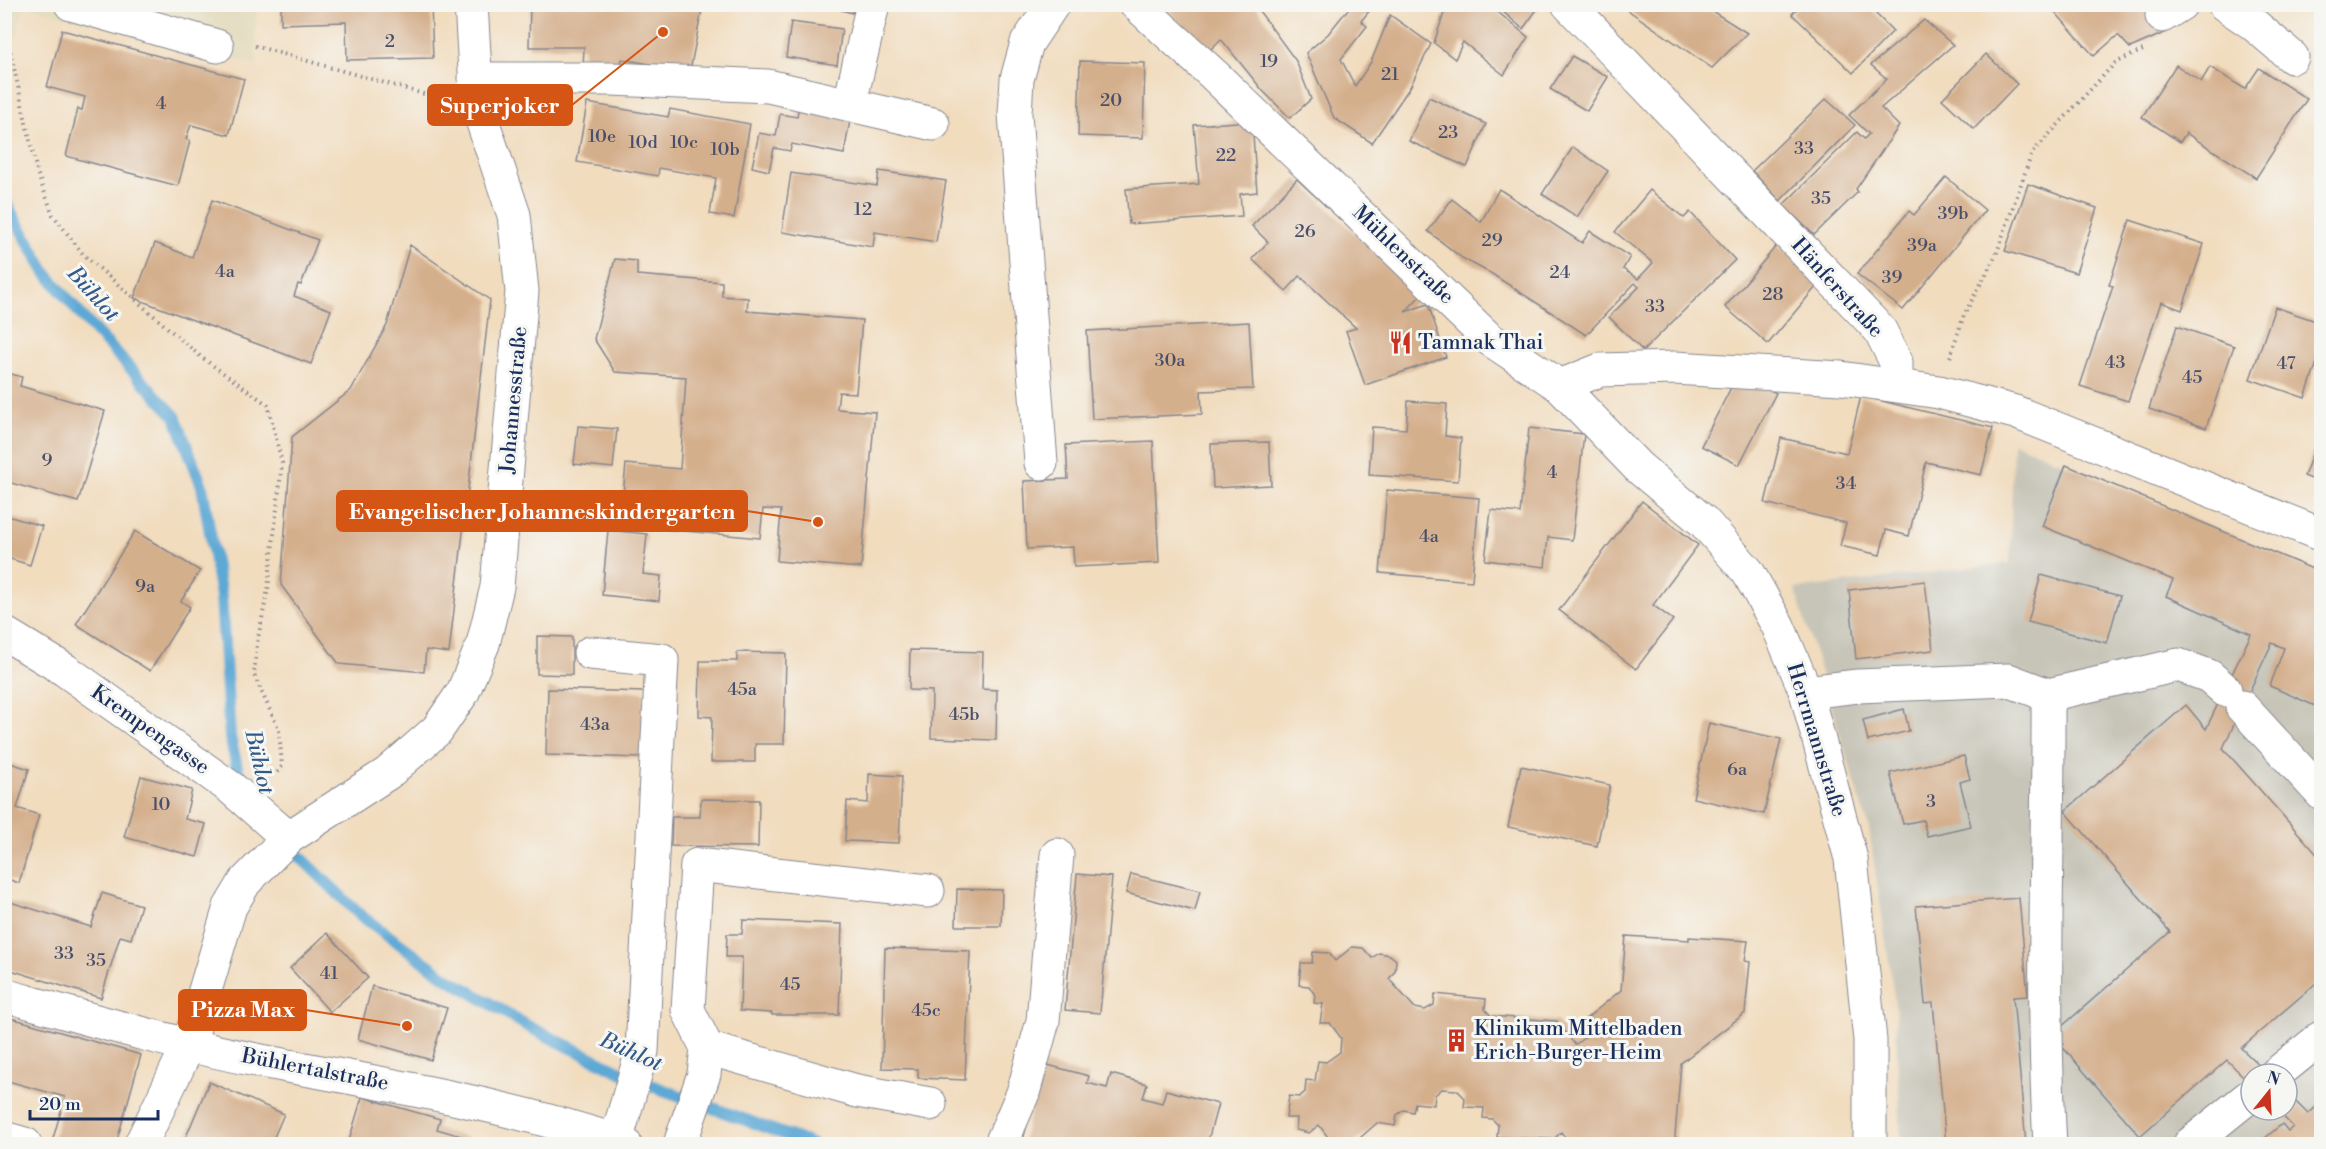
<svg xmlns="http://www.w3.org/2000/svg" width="2326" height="1149" font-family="'Libre Bodoni',serif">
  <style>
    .built { fill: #e1d8b8 }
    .industrial { fill: #c7c5b8; fill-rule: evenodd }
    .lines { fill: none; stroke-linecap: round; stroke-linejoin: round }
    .stream { stroke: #5da8d5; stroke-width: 12 }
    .building { fill: #d4af8c }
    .minor-casing { stroke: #86868e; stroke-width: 35 }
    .path { stroke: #86868e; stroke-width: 4; stroke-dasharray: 1.5 4.5; stroke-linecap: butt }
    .minor { stroke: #fff; stroke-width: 33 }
    .labels { text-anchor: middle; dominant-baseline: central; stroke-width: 6; stroke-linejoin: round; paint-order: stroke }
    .number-label { font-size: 18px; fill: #494f6a }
    .street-label { font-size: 21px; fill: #1b2f5e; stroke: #f6f6f2 }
    .poi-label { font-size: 21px; fill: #1b2f5e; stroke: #f6f6f2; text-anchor: start }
    .water-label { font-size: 22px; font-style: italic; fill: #325988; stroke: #f6f6f2 }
    .leader { fill: none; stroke: #d45514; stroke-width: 2 }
    .callout-dot { fill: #d45514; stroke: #f6f6f2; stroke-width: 2 }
    .callout { fill: #d45514; stroke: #d45514; stroke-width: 2 }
    .callout-label { font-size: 22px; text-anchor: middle; font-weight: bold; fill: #fff }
  </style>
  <rect width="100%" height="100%" fill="#f6f6f2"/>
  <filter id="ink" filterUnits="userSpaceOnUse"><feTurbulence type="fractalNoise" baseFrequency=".0167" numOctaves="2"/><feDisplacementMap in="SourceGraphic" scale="12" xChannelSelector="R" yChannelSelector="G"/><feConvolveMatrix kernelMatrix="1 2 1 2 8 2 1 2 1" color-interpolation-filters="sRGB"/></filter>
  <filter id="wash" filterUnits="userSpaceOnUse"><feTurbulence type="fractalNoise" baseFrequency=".008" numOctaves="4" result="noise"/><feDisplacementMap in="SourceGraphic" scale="24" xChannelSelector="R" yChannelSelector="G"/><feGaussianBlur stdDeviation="1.35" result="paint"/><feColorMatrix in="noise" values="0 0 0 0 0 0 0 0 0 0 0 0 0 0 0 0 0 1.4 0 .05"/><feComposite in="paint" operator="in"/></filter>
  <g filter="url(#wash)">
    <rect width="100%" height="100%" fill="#f1dcbe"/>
    <polygon class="built" points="5,5 256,5 256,65 25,6 5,72"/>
    <path class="industrial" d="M2013,442L2321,573V1144H1901L1895,1003L1869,828L1795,589L2010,563ZM2251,1074H2287V1110H2251Z"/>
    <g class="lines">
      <g class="stream">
        <polyline points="4,200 46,273 86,321 175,416 202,486 221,596 230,737 242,788"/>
        <polyline points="285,842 360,915 444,976 531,1028 639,1081 811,1144"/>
      </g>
    </g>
    <g id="blocks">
      <g class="building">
        <polygon points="281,4 431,4 433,58 347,60 346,22 281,24"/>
        <polygon points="530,4 703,4 690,71 622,59 620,67 583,69 584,47 529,47"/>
        <polygon points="820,4 854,4 852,13"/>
        <polygon points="1162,4 1254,4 1296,61 1311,99 1290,118 1263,91 1221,39 1208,52"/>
        <polygon points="1352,4 1375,4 1361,21 1367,26 1341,59 1355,86 1371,62 1390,15 1431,44 1410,87 1372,143 1334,118 1306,53 1328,34"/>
        <polygon points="1447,4 1488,4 1528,37 1504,75 1463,42 1455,59 1434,43"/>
        <polygon points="1494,4 1541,4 1523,29"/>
        <polygon points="1619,4 1701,4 1747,33 1712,68"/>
        <polygon points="1802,4 1866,4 1893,31 1853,73 1792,14"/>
        <polygon points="2048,4 2152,4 2149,7 2169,31 2130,48 2118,35 2094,56"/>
        <polygon points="1924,20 1953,45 1881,108 1899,126 1856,189 1858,192 1814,235 1783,205 1857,132 1864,139 1869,134 1849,115 1887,79 1871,65"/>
        <polygon points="791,22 842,29 837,65 786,57"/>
        <polygon points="62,30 244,79 229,135 191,125 186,139 190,141 178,186 66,156 78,109 82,110 85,97 47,87"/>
        <polygon points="1986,54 2017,84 1974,129 1942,99"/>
        <polygon points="1572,56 1608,77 1587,111 1550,89"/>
        <polygon points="1080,61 1145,63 1143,138 1078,136"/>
        <polygon points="2176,65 2201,82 2210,67 2245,89 2259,68 2307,99 2256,178 2186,133 2180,142 2142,117"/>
        <polygon points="1429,97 1486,124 1467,167 1409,141"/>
        <polygon points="1826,99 1855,125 1780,201 1752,171"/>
        <polygon points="587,103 668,117 670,109 750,124 734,218 710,214 716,178 659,168 658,176 577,162"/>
        <polygon points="798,110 850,120 844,154 792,144 790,151 774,148 769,171 752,167 759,133 776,136 780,114 797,117"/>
        <polygon points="1252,121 1257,192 1240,194 1242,216 1129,224 1126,189 1199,184 1194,125"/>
        <polygon points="1573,147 1608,171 1577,217 1542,194"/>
        <polygon points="879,171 946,181 936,242 875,232 873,247 782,232 791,173 877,186"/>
        <polygon points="1946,177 1985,210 1903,310 1857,274 1909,211 1914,215"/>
        <polygon points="1297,179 1421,295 1405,312 1428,304 1446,357 1365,385 1346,331 1356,328 1300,276 1286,291 1252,259 1268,242 1252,226"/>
        <polygon points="2028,184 2097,208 2076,273 2005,251"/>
        <polygon points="1499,189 1582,243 1590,231 1630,257 1623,269 1638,279 1653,263 1615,232 1650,190 1684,218 1690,212 1735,260 1643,351 1609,317 1639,287 1635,283 1586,335 1492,274 1462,258 1428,231 1452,199 1481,222"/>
        <polygon points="212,200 318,240 301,285 298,284 294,296 331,310 311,364 134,298 155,243 192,257"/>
        <polygon points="2130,220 2204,244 2182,310 2161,302 2128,401 2080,386 2113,286 2109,285"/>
        <polygon points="410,245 490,300 449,653 426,650 424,672 339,664 281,585 292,437 351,390 387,325"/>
        <polygon points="1777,245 1821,281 1768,344 1725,307"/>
        <polygon points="615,259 637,261 637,275 722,282 722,296 748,298 747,311 862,320 856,393 839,392 837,409 875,412 861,568 777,561 781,510 763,509 760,538 620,525 626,464 680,469 686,377 615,372 594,339"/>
        <polygon points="2275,307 2322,323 2322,348 2305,398 2250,379"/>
        <polygon points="1249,322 1253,389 1201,391 1202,414 1092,419 1087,331"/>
        <polygon points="2177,326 2234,346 2206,428 2149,409"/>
        <polygon points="4,372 22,377 20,386 105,411 78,502 4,481"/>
        <polygon points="1738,374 1776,393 1739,465 1701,446"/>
        <polygon points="1861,396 1993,428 1981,475 1926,462 1909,536 1886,530 1880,555 1840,546 1846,523 1765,503 1781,438 1847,453"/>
        <polygon points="1408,401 1447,404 1445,436 1461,438 1458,481 1369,475 1372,427 1406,429"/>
        <polygon points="578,426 617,429 613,468 574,464"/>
        <polygon points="1529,428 1584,434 1572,540 1548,537 1545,567 1485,560 1491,510 1520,513"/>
        <polygon points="2321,431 2322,431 2322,483 2304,476"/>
        <polygon points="1153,441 1159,563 1074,567 1073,547 1027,549 1024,481 1068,479 1066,445"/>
        <polygon points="1269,442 1271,485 1213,488 1211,444"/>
        <polygon points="2066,465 2322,573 2322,709 2270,686 2284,648 2272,643 2223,748 2322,860 2322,978 2241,1048 2268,1074 2251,1074 2251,1084 2227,1060 2140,1136 2052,1035 2170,932 2065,811 2186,705 2206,729 2251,634 2166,596 2173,580 2042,526"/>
        <polygon points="1387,490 1479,498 1472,581 1380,573"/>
        <polygon points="1642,501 1698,545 1653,605 1673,620 1636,669 1559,610"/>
        <polygon points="4,515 42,526 30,565 4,557"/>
        <polygon points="608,530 647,534 643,574 661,576 659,601 602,595"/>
        <polygon points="135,531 200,571 181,601 190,607 150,671 76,624"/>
        <polygon points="2041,575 2120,596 2107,643 2028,622"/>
        <polygon points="1925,581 1933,650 1856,659 1849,590"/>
        <polygon points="537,636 572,637 572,675 537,674"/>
        <polygon points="910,650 983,652 982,689 997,690 996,740 931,738 932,691 909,690"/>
        <polygon points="737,652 786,653 784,744 755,744 755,762 711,762 712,717 699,716 700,661 737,661"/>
        <polygon points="548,689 644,692 643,758 546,755"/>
        <polygon points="1904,709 1909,731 1868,741 1863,720"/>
        <polygon points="1709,723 1781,739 1764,814 1693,798"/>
        <polygon points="1964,756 1970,779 1960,782 1971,826 1927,836 1923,820 1903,824 1890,773"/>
        <polygon points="4,761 29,769 17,808 39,815 19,883 4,878"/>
        <polygon points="1521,766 1610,785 1597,846 1508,827"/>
        <polygon points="869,774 902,776 899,843 845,841 847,801 868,803"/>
        <polygon points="141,776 192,790 185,819 206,824 197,857 124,837"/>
        <polygon points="701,799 759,800 758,847 671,846 672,817 700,817"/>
        <polygon points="1077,874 1112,877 1100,1013 1065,1010"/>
        <polygon points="1131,874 1200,891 1195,911 1126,893"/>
        <polygon points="957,889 1002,890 1001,926 956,926"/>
        <polygon points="102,893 141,905 131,939 120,936 101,998 4,968 4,900 91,927"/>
        <polygon points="2019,898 2028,996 2013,997 2026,1144 1946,1144 1933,1003 1925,1004 1916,906"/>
        <polygon points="743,920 842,924 839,1015 772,1015 772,1013 740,1011 742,957 726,957 727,934 742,934"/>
        <polygon points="327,933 368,978 330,1012 290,968"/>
        <polygon points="1626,936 1689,940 1689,937 1748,941 1745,961 1750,962 1745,1013 1681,1063 1675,1136 1682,1144 1571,1144 1561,1132 1554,1139 1497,1137 1498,1125 1492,1119 1483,1118 1484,1108 1464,1107 1465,1098 1457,1090 1442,1089 1435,1095 1434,1105 1415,1103 1413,1112 1404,1110 1397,1115 1395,1126 1377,1123 1353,1144 1333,1144 1319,1125 1309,1133 1296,1130 1297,1118 1286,1118 1289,1096 1299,1097 1305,1092 1306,1080 1315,1081 1318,1061 1326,1062 1340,1052 1341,1038 1330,1023 1320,1023 1323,1004 1314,1003 1315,995 1309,986 1299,985 1301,963 1312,963 1313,952 1329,953 1335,961 1352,947 1363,948 1372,958 1379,953 1390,955 1396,960 1395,971 1389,979 1415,1008 1425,1010 1434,1005 1435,994 1486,999 1485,1009 1491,1016 1557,1021 1575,1045 1585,1037 1576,1027 1621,990"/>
        <polygon points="885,948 970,951 965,1080 918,1078 918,1069 882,1068"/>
        <polygon points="372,986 447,1008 431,1060 358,1039"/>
        <polygon points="4,1016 141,1055 116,1144 60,1144 52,1142 65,1097 4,1080"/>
        <polygon points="1044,1064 1089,1076 1087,1083 1107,1088 1111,1074 1147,1084 1143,1098 1162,1103 1166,1090 1218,1104 1207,1144 1022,1143"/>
        <polygon points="209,1082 284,1114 271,1144 183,1144"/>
        <polygon points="2287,1093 2308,1114 2322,1102 2322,1144 2258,1144 2282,1124 2288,1131 2293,1127 2277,1110 2287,1110"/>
        <polygon points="362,1097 440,1119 437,1129 488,1144 348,1144"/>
      </g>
    </g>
  </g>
  <g filter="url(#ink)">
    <use href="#blocks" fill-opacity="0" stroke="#86868e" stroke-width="1.5"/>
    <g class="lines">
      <defs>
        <g id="minor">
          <polyline points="71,4 217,46"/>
          <polyline points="1136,4 1214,75 1488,338 1560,386 1638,467 1704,522 1748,572 1778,626 1806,692 1851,859 1870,1040 1870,1144"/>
          <polyline points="1568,4 1880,330 1896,362 1896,385"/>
          <polyline points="2224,4 2252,23 2292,57"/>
          <polyline points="2162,16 2181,4"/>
          <polyline points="475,79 612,79 768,86 933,124"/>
          <polyline points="850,103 873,4"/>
          <polyline points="1560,386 1600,370 1675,368 1841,378 1939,392 2015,412 2322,535"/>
          <polyline points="1041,463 1015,114 1017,79 1027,43 1053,4"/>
          <polyline points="4,633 65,670 231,788 288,838"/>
          <polyline points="590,653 662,660 642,1051 616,1141"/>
          <polyline points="1806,692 1858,686 2008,680 2048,695 2178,665 2209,676 2225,690"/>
          <path d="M2048,695C2049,845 2041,995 2050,1144"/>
          <polyline points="2242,707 2322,794"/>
          <path d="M4,995C89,1019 174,1044 261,1061C384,1084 507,1104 625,1144"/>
          <polyline points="707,1048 857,1091 930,1104"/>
          <polyline points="2276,1074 2322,1037"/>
          <polyline points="4,1138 25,1144"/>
          <polyline points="141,1144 189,1044 230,907 245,882 288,838 388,773 437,730 463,692 483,644 497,587 522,291 514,215 477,105 471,4"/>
          <polyline points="680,1144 704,1074 707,1048 688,1010 697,865 928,891"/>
          <polyline points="1001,1144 1023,1093 1043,1021 1057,855"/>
          <polyline points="2190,1144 2251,1095"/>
        </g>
      </defs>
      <use href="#minor" class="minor-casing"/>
      <g class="path">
        <polyline points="6,4 8,41 37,172 53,215 83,254 201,357 268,405 282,463 268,589 257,643 254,675 279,730 282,766 275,776"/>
        <polyline points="255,46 438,98"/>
        <polyline points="1950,357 1964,315 1996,255 2032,153 2115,63 2143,50"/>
      </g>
      <use href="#minor" class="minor"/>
    </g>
  </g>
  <defs>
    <symbol id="restaurant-bare" viewBox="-9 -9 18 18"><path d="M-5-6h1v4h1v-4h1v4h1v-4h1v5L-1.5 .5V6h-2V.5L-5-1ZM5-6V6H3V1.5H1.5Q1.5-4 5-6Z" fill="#c8321e" stroke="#f6f6f2" stroke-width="2.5" paint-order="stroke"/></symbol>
    <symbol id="building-bare" viewBox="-9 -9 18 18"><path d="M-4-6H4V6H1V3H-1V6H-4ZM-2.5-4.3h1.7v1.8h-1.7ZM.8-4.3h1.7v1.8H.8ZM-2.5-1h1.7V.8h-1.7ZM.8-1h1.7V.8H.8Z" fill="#c8321e" stroke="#f6f6f2" stroke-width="2.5" paint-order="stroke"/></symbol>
  </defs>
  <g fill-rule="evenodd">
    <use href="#restaurant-bare" x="1384" y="326" width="33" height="33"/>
    <use href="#building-bare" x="1440" y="1024" width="33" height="33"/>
  </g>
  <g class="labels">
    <g class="number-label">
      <text x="390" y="41">2</text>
      <text x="1269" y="61">19</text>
      <text x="1390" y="74">21</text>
      <text x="1111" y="100">20</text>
      <text x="161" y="103">4</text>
      <text x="1448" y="132">23</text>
      <text x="602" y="136">10e</text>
      <text x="643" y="142">10d</text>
      <text x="684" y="142">10c</text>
      <text x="1804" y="148">33</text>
      <text x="725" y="149">10b</text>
      <text x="1226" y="155">22</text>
      <text x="1821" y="198">35</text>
      <text x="863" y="209">12</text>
      <text x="1953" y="213">39b</text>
      <text x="1305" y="231">26</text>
      <text x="1492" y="240">29</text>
      <text x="1922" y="245">39a</text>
      <text x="225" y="271">4a</text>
      <text x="1560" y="272">24</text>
      <text x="1892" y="277">39</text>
      <text x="1773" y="294">28</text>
      <text x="1655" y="306">33</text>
      <text x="1170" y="360">30a</text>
      <text x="2115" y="362">43</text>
      <text x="2286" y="363">47</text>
      <text x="2192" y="377">45</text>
      <text x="47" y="460">9</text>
      <text x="1552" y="472">4</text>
      <text x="1846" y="483">34</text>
      <text x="1429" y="536">4a</text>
      <text x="145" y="586">9a</text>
      <text x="742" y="689">45a</text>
      <text x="964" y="714">45b</text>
      <text x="595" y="724">43a</text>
      <text x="1737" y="769">6a</text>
      <text x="1931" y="801">3</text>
      <text x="161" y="804">10</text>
      <text x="64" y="953">33</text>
      <text x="96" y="960">35</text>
      <text x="329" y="973">41</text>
      <text x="790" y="984">45</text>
      <text x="926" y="1010">45c</text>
    </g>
    <g class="street-label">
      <text transform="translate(1403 255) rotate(44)">Mühlenstraße</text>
      <text transform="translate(1837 288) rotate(48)">Hänferstraße</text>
      <text transform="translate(514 400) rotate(-85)">Johannesstraße</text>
      <text transform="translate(150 730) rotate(35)">Krempengasse</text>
      <text transform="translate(1816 740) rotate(73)">Herrmannstraße</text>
      <text transform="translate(315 1070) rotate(11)">Bühlertalstraße</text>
    </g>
    <g class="poi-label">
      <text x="1418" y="343">Tamnak Thai</text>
      <text x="1474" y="1029">Klinikum Mittelbaden<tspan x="1474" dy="24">Erich-Burger-Heim</tspan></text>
    </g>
    <g class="water-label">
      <text transform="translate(93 294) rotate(48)">Bühlot</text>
      <text transform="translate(259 762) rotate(77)">Bühlot</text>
      <text transform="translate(631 1052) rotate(24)">Bühlot</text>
    </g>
  </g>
  <path class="leader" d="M663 32L572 105M818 522L747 511M407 1026L306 1010"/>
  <g class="callout-dot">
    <circle cx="663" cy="32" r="6"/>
    <circle cx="818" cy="522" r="6"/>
    <circle cx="407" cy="1026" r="6"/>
  </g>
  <g class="callout">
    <rect x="428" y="85" width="144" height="40" rx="6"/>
    <rect x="337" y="491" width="410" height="40" rx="6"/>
    <rect x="179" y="990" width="127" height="40" rx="6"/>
  </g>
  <g class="callout-label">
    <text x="500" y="113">Superjoker</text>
    <text x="542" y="519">Evangelischer Johanneskindergarten</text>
    <text x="243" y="1017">Pizza Max</text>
  </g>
  <rect width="2326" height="1149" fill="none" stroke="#f6f6f2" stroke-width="24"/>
  <g transform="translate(2269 1092) rotate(18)"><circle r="28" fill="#f6f6f2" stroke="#9ea6b7" stroke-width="1.5"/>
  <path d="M0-4.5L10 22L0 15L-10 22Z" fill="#c8321e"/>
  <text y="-9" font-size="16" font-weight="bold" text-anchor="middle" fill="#1b2f5e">N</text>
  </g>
  <path d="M30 1110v9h128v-9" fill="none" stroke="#1b2f5e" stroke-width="3"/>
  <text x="39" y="1110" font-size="18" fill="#1b2f5e" stroke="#f6f6f2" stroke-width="4.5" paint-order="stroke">20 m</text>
</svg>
